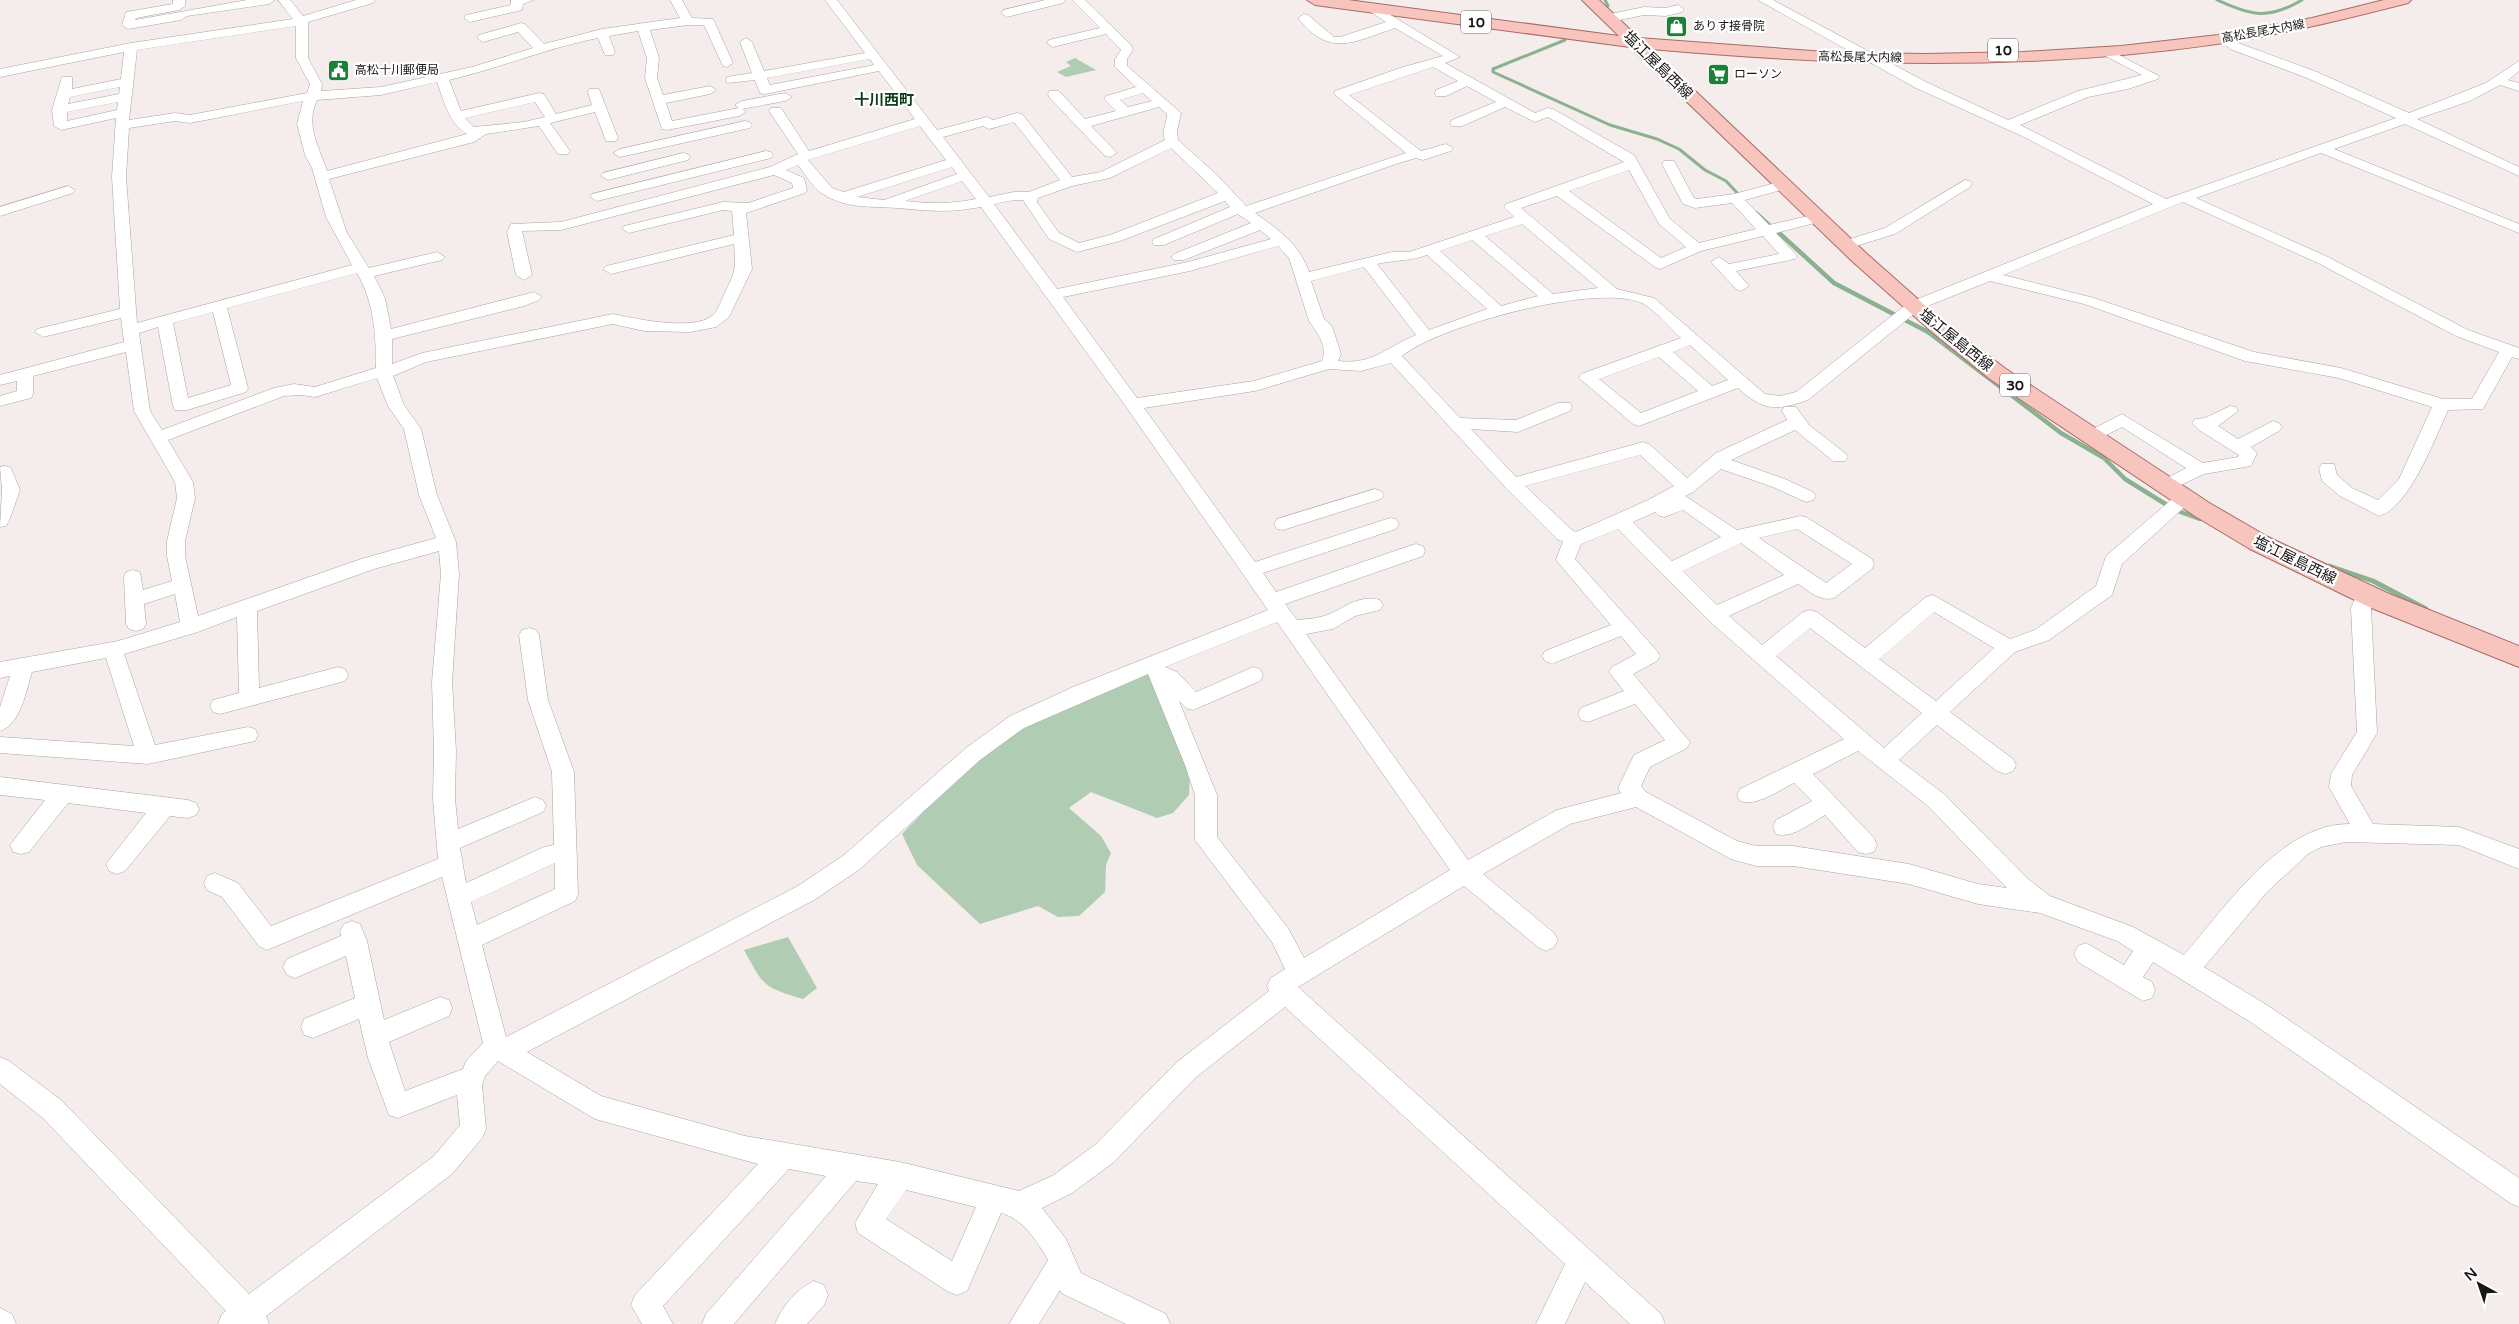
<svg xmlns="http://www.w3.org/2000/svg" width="2519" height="1324" font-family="'Varela Round','Noto Sans JP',sans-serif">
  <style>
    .green { fill: #b0cdb3 }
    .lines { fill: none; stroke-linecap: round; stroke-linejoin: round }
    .stream-far2 { stroke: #8cb190; stroke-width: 3 }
    .stream-far1 { stroke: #8cb190; stroke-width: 4.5 }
    .stream { stroke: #8cb190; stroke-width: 5 }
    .minor-casing { stroke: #aaa3a3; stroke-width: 1 }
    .major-casing { stroke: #a76d67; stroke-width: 2 }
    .minor { fill: #fff; fill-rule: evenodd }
    .major { fill: #f8c4be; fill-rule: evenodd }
    .labels { text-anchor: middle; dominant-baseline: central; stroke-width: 4.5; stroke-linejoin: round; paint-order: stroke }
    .far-poi-label { font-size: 12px; fill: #191616; stroke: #fff; text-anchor: start }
    .far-street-label { font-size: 12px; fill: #191616; stroke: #fff }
    .shield { fill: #fff; stroke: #5e5c5c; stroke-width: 1 }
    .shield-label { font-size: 14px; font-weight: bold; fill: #191616 }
    .street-label { font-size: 15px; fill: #191616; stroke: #fff }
    .far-quarter-label { font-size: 15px; font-weight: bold; fill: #0d3d19; stroke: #fff }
  </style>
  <rect width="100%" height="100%" fill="#f4edec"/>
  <g class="green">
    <polygon points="1075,58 1096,70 1066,77 1057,72 1071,66 1066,62"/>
    <polygon points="1150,672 1190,772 1189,795 1173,813 1157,818 1091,792 1069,808 1101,836 1111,853 1106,865 1105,892 1079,916 1058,917 1038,906 980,924 917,865 902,834 977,756 1025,724"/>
    <path d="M788,937L817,988L803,999C762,987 764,986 744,950Z"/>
  </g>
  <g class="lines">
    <g class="stream-far2">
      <polyline points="1605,0 1608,6"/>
      <path d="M2217,0C2252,16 2268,20 2302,0"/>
      <polyline points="1565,40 1493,69 1493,72 1610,125 1657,139 1679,149 1705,170 1726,181 1741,197"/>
      <polyline points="1756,212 1779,233"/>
    </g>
    <polyline class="stream-far1" points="1778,232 1834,283 1928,332 2061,433 2104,458 2125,479 2175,510 2200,519"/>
    <polyline class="stream" points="2329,566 2373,581 2426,609"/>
    <defs>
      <g id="minor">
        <polygon points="173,0 185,0 185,6 179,10 136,18 135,20 247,0 275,0 269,4 187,16 181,20 128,29 122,25 126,12 173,4"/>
        <path d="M278,0H290L303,16L356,0H375L373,3L308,22V58L322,84L321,91L381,87L472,67L533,48L518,32L483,42L477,38L479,35L521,23L525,24L544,44L602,29L680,18L670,0H682L692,18L713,19L733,63L727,67L723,66L704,25H688L650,30L659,58L657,78L663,95L710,86L716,90L710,94L666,103L672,121L739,108L735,105L742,101L785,93L792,97L785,101L742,109L746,112L739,116L667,130L662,129L645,78L647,58L638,31L609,36L615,52L613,55H605L598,38C547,48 500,68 449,80L461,111L539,93L544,94L556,114L592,105L588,92L589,89H599L618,138L616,141H606L595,112L550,123L570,151L568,154H558L539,126L486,134L474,142L329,179L347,233L369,268L437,252L445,257L442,260L374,276L385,298L391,329L534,292L542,297L539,300L524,306L392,339V364L422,353L613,314C636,319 692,331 712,316C718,311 722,299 725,292C736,271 736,268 734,244L611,274L603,269L606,266L734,235L732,211L723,210L629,233L622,229L624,226L723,202L748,203L793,188L792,183L774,175L561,230L522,231L532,275L524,280L516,275L507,232L511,224L561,222L770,167L798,154L769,111L771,108H781L809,151L915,119L879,71L765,94L760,93L755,80L727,83L726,80L727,77L752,73L740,42L746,38L752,42L764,71L865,53L825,0H837L937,130L987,117L993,120L1017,113L1022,114L1072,177L1101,172L1165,140C1161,131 1167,124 1167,114L1159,107L1091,126L1117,153L1110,157L1105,156L1049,97L1048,94L1049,91H1059L1085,119L1116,111L1104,99L1106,96L1136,87L1115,67V59L1121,50L1106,34L1053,47L1047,43L1049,40L1100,28L1072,0H1085L1131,45L1133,50L1127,59V66L1181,113L1177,131L1178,140L1217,175L1246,206L1406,153L1334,94L1335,91L1400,68L1443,56L1395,28C1355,41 1330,59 1298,18L1304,14L1308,15L1334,37H1340L1386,22L1371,12L1375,6H1383L1384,11L1460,57L1445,63L1535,113L1548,108L1553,109L1634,155L1670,219L1699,243L1756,229L1732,203L1695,208L1683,204L1662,164L1664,161H1674L1694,198L1697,199L1734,194L1783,181L1788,182L1790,185L1788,188L1745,200L1769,225L1817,214L1822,215L1824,218L1822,221L1776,233L1797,256L1795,259L1736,271L1749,286L1741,291L1736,289L1711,262L1719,257L1729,264L1779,254L1763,236L1701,251L1660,269L1655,267L1557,196L1521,208L1617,289L1654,298L1765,394L1780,396L1796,392L1908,303L2153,204L2022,136L1916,88L1758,0H1773L1926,82L2008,120L2078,91L2142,75L2096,51L2098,48H2106L2159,76L2158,79L2128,89L2088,97L2020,125L2166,199L2396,118L2307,78L2230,49L2218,38L2220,35H2228L2238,43L2317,72L2409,113L2486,83L2519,61V71L2508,80L2519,83V91L2500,85L2470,101L2417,119L2519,167V176L2405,124L2334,149L2519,224V233L2321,153L2196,198L2328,257L2468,330L2519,348V359L2512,357L2483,409L2448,410C2435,438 2410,507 2379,516L2340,496L2322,481L2319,468L2322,464H2334L2337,475L2352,488L2378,500L2399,479L2432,407L2339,378L2245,361L2084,304L1990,281L1920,309L1808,400C1776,411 1763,411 1738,388L1639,426L1633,424L1579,378L1581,374L1681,338C1669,327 1657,312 1644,304C1601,281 1438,326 1402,356L1460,418L1516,420L1558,403H1570L1572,407L1570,411L1518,432L1471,429L1516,477L1643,442L1649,444L1687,478L1716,453L1787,420L1782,411L1784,407H1796L1809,425L1845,453L1848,457L1845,461H1833L1795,430L1731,460L1785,479L1813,492L1816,496L1813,500L1807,502L1801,500L1773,487L1721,469L1693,492L1685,496L1737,530L1800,516L1806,517L1872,559L1874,564L1872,569L1834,598C1820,602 1809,591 1798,584L1729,616L1762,645L1803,612L1810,610L1817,612L1865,648L1926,597L1933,595L2010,639L2035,630L2096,586L2106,556L2178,494L2184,492L2190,494L2193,498L2190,502L2122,564L2112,595L2049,640L2015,652L1950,712L2013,759L2016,765L2013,771L2005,774L1997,771L1937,725L1899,760L1944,794L2027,878L2050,896L2133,927L2184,955C2225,908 2281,823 2350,824L2329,787L2331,774L2357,732L2351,608L2359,589L2366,587L2373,589L2376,594L2371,608L2377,733L2352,775L2351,786L2373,824L2459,827L2519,849V869L2459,845L2346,842L2321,847L2308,854L2267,892L2204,967L2267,1005L2519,1178V1207L2510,1203L2249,1021L2153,962L2143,977L2152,982L2155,990L2152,998L2143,1001L2078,962L2074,954L2078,946L2086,943L2124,965L2133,951L2117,941L2040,913L1978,904L1909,884L1793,866H1756L1731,859L1636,807L1570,824L1483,874L1554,933L1558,940L1554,947L1546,951L1538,947L1464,886L1298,987L1661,1314L1665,1324H1630L1585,1282L1565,1324H1536L1565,1264L1285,1007L1195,1078L1114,1162L1072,1193L1042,1208L1066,1239L1081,1273L1166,1314L1170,1324H1126L1061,1293L1060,1290L1039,1324H1009L1048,1260C1037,1241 1022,1218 1001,1213L967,1291L957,1295L947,1291L858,1233L855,1223L878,1184L856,1181L734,1324H702L706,1314L826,1176L789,1169L663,1306L673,1324H642L631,1305L635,1295L758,1164L595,1119L498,1061L485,1076L482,1085L486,1129L482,1138L452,1174L266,1316L269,1324H218L222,1314L226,1311L43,1118L0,1084V1057L9,1061L61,1100L249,1294L434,1156L460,1125L457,1095L398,1118L389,1115L368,1058L359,1019L313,1038L304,1035L301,1027L304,1019L355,998L346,956L295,978L287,975L283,967L287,959L341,936L340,931L344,924L352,921L360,924L367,941L384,1020L440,997L449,1000L452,1008L449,1016L389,1042L405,1091L463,1069L466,1061L483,1043L442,877L267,950L259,946L222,897L207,890L204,883L207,876L215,873L238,883L271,926L438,859L433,799L434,751L432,682L441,574L439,551L374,569L257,611L259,688L338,667L345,669L348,675L345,681L220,714L213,712L210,706L213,700L239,693L237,617L198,632L124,654L155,745L248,727L255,729L258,735L255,741L148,764L0,753V737L134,746L106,658L32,672C26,691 21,724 0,731V707L10,676L0,678V662L118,641L180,622L175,594L144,604L146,624L143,629L136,631L129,629L126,624L124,577L126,572L133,570L140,572L143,590L172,581L167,556V541L177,498L175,482L134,411L126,352L33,376V394L31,398L0,406V396L17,391V381L0,385V375L124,342L121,318L43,337L35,332L37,329L120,309L112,177L116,118L61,130L54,126L52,110L62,77H72V89L121,79L124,52L0,77V69L131,43L293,19ZM296,26V58L310,84L307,93L190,115L175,113L129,120L137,50ZM870,59L874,65L770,85L767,78ZM1433,67L1458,81L1436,90L1435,93L1436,96H1446L1467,86L1496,102L1452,120L1450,123L1452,126H1462L1505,107L1535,122L1548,117L1624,162L1506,204L1504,207L1514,217L1409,252H1392L1309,272C1300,245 1278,229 1255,213L1399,163L1416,158L1423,160L1451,151L1453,148L1446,144L1421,151L1349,95ZM437,82C444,101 449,124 467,134L327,171C319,146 305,126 317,100L381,95ZM120,87L119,94L68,104L70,97ZM1143,93L1152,101L1128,107L1120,100ZM303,101L297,124L305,155L312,168L326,217L352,265L137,323L126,177L129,128L175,121L190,123ZM118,102L117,110L67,121V112ZM535,102L545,117L524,122L474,127L465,118ZM1014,122L1060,180L1029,192H1014L989,197L943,137L983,126L989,129ZM920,126L946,160L844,192L832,188L808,160ZM1171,148L1218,193L1110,235L1079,243L1059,233L1037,202L1038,198L1072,186L1110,178ZM798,165C805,174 813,188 823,194C846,209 871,206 897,208C930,211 948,213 981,207L1127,408L1268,610L1073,687L1010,716L966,748L844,855L798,886L506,1037L482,945L575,901L578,894L574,772L548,700L539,635L536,630L529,628L522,630L519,635L528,700L552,772L554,845L544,847L466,883L460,848L543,812L546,806L543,800L535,797L458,829L455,799L456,751L452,682L459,574L456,542L437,495L421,429L404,405L393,376L426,362L613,324L644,331L690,332L716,327L729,317L752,269L746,213L805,193L807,190L804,178L786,170ZM952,167L957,174L884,200L857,197ZM1629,170L1659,224L1686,247L1661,258L1569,191ZM962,181L976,199C952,204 929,204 905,201ZM1014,200H1023L1049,239L1077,252L1120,241L1225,201L1230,207L1154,239L1152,242L1154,245H1164L1238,214L1251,223L1174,254L1171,257L1174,260H1184L1260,230L1271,239L1188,262L1057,289L994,204ZM2183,202L2318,263L2456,336L2499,352L2472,399H2443L2341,368L2254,352L2094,298L2003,275ZM1522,224L1598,288L1553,294L1485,236ZM1472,240L1538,296L1501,306L1440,251ZM1278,246L1289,258L1309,321C1317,332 1328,346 1322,361L1254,381L1137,398L1063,297L1190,271ZM1427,255L1487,309L1429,330L1377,264C1394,260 1411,261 1427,255ZM1364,267L1416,335C1386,347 1374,365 1338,361L1341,354L1332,326L1324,319L1311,281ZM357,273C374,302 376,334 376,368L315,387L294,384L274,388L162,430L150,411L139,333L158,327L173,406L175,410H187L246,392L248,388L227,308ZM213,312L231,385L188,398L173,323ZM1690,345L1728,380L1712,386L1673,352ZM1659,357L1698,391L1641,413L1599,379ZM1391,363L1506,488L1558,540L1563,541L1556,560L1611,625L1545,651L1542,656L1545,661L1552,664L1559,661L1621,636L1636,654L1612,667L1609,672L1624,691L1581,708L1578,714L1581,720L1588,722L1635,704L1665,740L1634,755L1618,788L1621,793L1557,810L1468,860L1306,634L1333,629L1355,616L1380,610L1383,605L1380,600C1356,593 1340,613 1320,617C1313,619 1304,619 1297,620L1285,604L1423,556L1425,551L1423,546L1416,544L1409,546L1276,592L1263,573L1396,529L1399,524L1396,519L1390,518L1255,562L1144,408L1255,391L1329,369L1361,371ZM377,378L388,406L404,429L419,495L436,538L361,559L198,616L185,556V541L195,498L193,482L168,440L284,396L301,395L315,397ZM1640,455L1674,486L1648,500L1576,532L1572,530L1525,486ZM1683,510L1721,537L1672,561L1633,522L1655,512L1658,515L1664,517ZM1618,529L1707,619L1844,739L1740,789L1737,795L1740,801C1757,807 1779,790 1794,783L1812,801L1776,820L1773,827L1776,834C1792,839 1811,823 1825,815L1858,852L1866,854L1874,852L1877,845L1874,838L1813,774L1858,751L1928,806L2007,888L1978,884L1909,864L1793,846H1756L1737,841L1646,792L1641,786L1650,767L1687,748L1690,742L1633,674L1657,661L1660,656L1657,651L1575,559L1581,544ZM1797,529L1852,564L1826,583L1759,538ZM1741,543L1784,575L1717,605L1683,571ZM1934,612L1994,648L1936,701L1879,659ZM1277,622L1450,870L1304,958L1288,928L1217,837V795L1179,701L1186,708L1193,710L1260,681L1263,675L1260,669L1253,667L1196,692L1177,672L1165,667ZM1810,628L1922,713L1884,748L1776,656ZM1148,674L1185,765L1195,795V840L1272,942L1285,969L1271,978L1267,986L1269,991L1177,1062L1096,1144L1054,1175L1019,1191L900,1162L745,1136L601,1096L527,1052L814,900L860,869L980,760L1024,728ZM555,863V889L477,925L471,902ZM906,1190L976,1207L952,1261L886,1219Z"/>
        <polygon points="511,0 533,0 523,4 522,10 470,22 464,18 466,15 511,5"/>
        <polygon points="1045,0 1065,0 1063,3 1007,17 1001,13 1003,10"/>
        <polygon points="1678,5 1684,9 1682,12 1666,16 1644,15 1610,22 1604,18 1606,15 1644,7 1666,8"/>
        <polygon points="745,121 750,122 752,125 750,128 620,157 613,153 620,149"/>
        <polygon points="766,151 771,152 773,155 771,158 597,201 590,197 592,194"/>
        <polygon points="683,153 688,154 690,157 688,160 608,180 601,176 603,173"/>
        <polygon points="1965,180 1970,181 1972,184 1970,187 1895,234 1846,249 1839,245 1841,242 1885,228"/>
        <polygon points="68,186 75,190 73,193 0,216 0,207"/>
        <polygon points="2230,406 2236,407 2238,411 2218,426 2238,439 2273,421 2279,423 2282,427 2279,431 2251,447 2257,453 2251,466 2204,474 2166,492 2160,490 2157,486 2160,482 2186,468 2122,427 2091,443 2085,441 2082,437 2085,433 2122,414 2203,463 2238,457 2239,455 2199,430 2192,423 2195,419 2205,418"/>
        <polygon points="5,466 11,468 20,490 9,521 6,526 0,527 2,490 0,467"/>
        <polygon points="1375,489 1381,491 1384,495 1381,499 1283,530 1277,529 1274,524 1277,519"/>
        <polygon points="0,777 188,800 196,803 199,809 196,815 188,818 170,816 125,871 117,874 109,871 106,864 146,813 68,803 29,852 21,854 13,852 10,845 45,800 0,795"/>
        <path d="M814,1281L824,1285L828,1295L824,1305L807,1324H775C782,1307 797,1288 814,1281Z"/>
        <polygon points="0,1308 12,1314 16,1324 0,1324"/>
      </g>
      <path id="major" d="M1307,0H1348L1619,36L1582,0H1599L1639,38L1826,52L1924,54L2023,52L2121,46L2218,35L2312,18L2384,0H2411L2408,3C2345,19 2282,35 2217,44C2029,71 1839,66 1651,49L1867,254L1946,324L2006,369L2211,504L2268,537L2387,593L2519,646V667L2369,607L2250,549L2195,516L1990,379L1932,332L1853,262L1630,47L1315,5Z"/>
    </defs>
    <use href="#minor" class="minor-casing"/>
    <use href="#major" class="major-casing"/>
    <use href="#minor" class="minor"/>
    <use href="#major" class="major"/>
  </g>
  <defs>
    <symbol id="shop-square" viewBox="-11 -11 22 22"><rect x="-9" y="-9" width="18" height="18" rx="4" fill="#1a8237" stroke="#fff"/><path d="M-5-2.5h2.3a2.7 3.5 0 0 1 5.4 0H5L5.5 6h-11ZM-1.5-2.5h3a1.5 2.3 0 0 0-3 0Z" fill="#fff"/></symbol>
    <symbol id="civic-square" viewBox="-11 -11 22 22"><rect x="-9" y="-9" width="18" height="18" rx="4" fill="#1a8237" stroke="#fff"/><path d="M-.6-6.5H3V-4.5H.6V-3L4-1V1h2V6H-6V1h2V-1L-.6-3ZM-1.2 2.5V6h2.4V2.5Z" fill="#fff"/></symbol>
    <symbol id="supermarket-square" viewBox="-11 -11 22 22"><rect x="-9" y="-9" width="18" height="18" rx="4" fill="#1a8237" stroke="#fff"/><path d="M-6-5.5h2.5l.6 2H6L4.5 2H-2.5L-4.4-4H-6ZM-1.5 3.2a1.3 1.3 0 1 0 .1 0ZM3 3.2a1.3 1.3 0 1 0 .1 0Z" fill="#fff"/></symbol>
  </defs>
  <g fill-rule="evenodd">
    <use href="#shop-square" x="1664" y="14" width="25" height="25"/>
    <use href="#civic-square" x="326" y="58" width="25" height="25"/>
    <use href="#supermarket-square" x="1706" y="62" width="25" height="25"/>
  </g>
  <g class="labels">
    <g class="far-poi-label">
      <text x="1693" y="26">ありす接骨院</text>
      <text x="355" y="70">高松十川郵便局</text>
      <text x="1734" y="74">ローソン</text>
    </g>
    <g class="far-street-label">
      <text transform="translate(2263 31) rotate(-10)">高松長尾大内線</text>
      <text transform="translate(1860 57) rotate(1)">高松長尾大内線</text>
    </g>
    <g class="shield">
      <rect x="1461" y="10.5" width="30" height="23" rx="4"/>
      <rect x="1988" y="38.5" width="30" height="23" rx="4"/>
      <rect x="2000" y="373.5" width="30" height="23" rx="4"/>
    </g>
    <g class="shield-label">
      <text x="1476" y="22">10</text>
      <text x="2003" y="50">10</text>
      <text x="2015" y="385">30</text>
    </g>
    <g class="street-label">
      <text transform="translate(1658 65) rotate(44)">塩江屋島西線</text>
      <text transform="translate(1956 340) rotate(39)">塩江屋島西線</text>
      <text transform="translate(2295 560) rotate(26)">塩江屋島西線</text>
    </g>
    <g class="far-quarter-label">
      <text x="884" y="100">十川西町</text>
    </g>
  </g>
  <g transform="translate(2479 1284) rotate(320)" stroke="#ffffff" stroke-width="4" paint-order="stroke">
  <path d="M0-4L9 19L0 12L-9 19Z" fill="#191616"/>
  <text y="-8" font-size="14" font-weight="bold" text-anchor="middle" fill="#191616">N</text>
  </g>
</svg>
